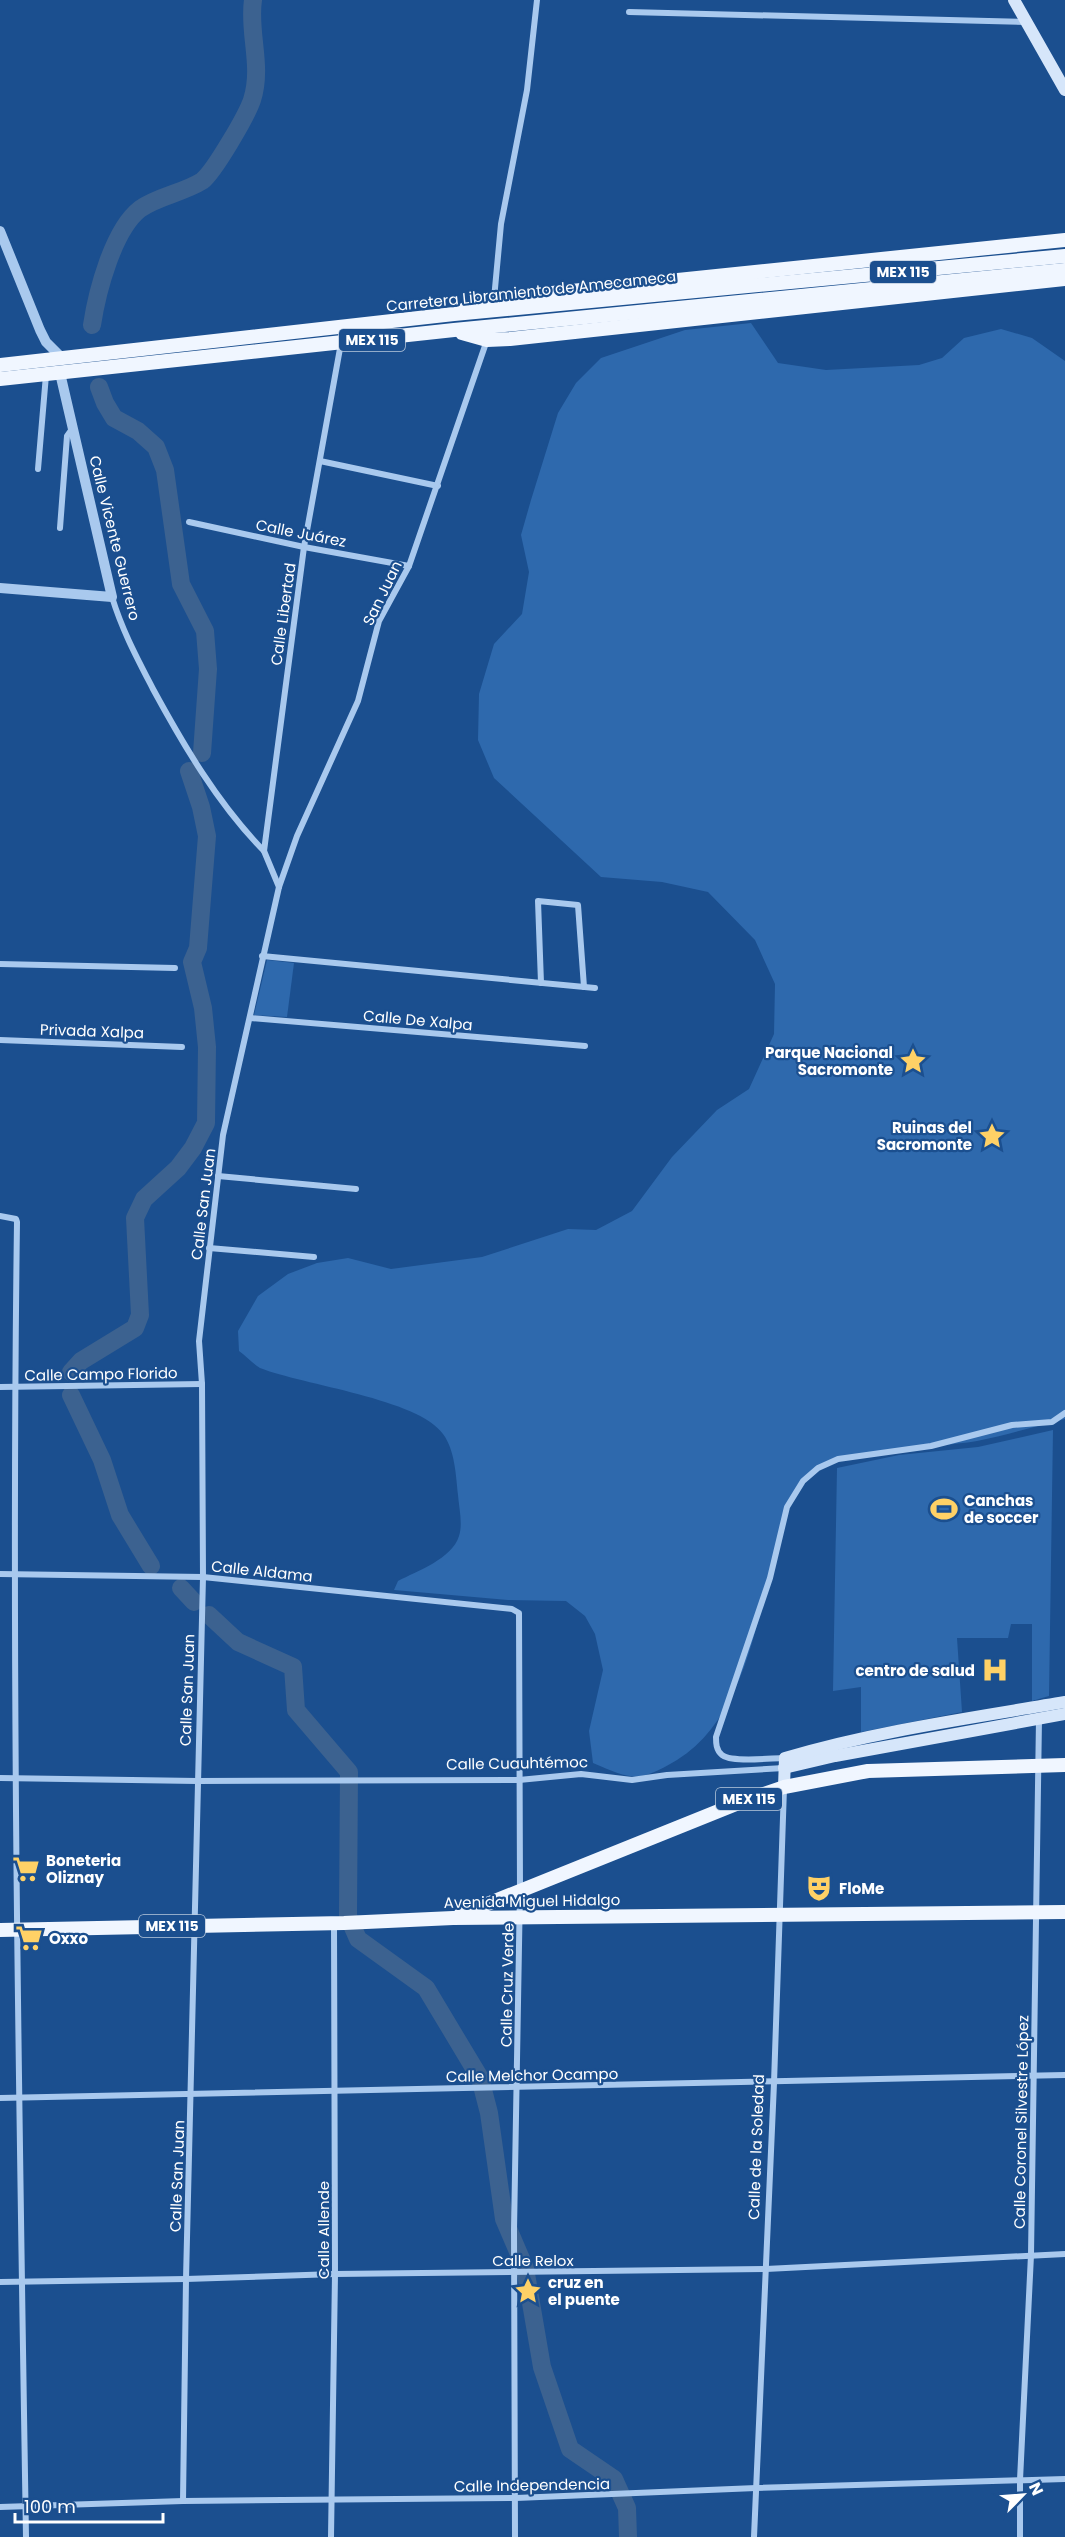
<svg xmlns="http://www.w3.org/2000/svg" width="1065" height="2537" font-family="Poppins,sans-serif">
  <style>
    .green { fill: #2e69ad }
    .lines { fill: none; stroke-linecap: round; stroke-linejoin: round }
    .river { stroke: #3c6290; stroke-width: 18 }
    .minor { stroke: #a9c9ee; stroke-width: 6 }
    .tertiary { stroke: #a9c9ee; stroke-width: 10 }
    .secondary { stroke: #d6e6fa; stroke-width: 12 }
    .primary { stroke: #f0f6ff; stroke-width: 14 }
    .labels { text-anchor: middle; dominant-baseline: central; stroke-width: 4.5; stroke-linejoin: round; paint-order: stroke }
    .shield { fill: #1b4f8f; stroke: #bbcadd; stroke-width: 1.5 }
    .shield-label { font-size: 14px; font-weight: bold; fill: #fff }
    .street-label { font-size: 15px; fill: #fff; stroke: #1b4f8f }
    .poi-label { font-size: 15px; font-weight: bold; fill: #fff; stroke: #1b4f8f; text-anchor: start }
  </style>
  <rect width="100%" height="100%" fill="#1b4f8f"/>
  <g class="green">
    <path d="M751,323L778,363L826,370L919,365L942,358L964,338L1001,329L1032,338L1065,361V1419C1036,1426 1007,1435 977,1441C930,1449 837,1446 804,1482C786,1501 778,1537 772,1562C756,1630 740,1721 677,1760C638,1783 633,1780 593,1763L589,1731L603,1670L595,1634L585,1616L566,1601L508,1600L394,1590L398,1581C417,1571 452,1559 459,1536C463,1524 459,1508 458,1495C456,1476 455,1450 443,1434C419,1399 303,1385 260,1368C253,1364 246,1356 239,1351L238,1331L258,1296L288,1274L317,1263L348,1258L391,1269L482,1257L568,1229L596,1230L632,1211L672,1157L717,1110L749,1089L774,1034L775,984L755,940L708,892L662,882L601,877L494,778L478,740L479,694L494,644L522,614L529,572L521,535L531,500L558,413L576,383L601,358L685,330Z"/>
    <polygon points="267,960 294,963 287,1017 254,1015"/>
    <polygon points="1053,1430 1049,1696 1032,1701 1032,1624 1011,1624 1008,1638 957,1638 962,1712 861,1732 861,1687 833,1691 837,1468 899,1455 978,1447"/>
  </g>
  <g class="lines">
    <g class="river">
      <path d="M92,325C97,292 113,230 140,209C158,196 183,193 202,181C214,172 247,115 252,100C263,66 248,32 253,0"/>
      <polyline points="99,387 105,403 114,418 138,431 156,447 165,470 181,584 205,631 208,669 202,753"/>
      <polyline points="71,1372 81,1361 135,1328 140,1315 135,1218 144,1199 178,1168 193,1148 206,1123 207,1047 203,1008 192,962 198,948 207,836 201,807 189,771"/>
      <polyline points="71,1395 102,1460 120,1515 151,1566"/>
      <polyline points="181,1588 194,1602"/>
      <polyline points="209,1615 238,1642 293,1667 296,1710 349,1772 348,1916 358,1939 426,1988 480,2078 489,2113 504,2219 525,2268 542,2367 570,2449 614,2479 627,2508 628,2537"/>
    </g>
    <g class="minor">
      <polyline points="629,12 1026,22"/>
      <polyline points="494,299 501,224 527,90 537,0"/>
      <polyline points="320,461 438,486"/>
      <polyline points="38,469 46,375"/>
      <polyline points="189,522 304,547 409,566"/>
      <polyline points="60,528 67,436 72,429"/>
      <path d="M112,597C122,630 137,658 153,689C184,746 218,804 264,851"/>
      <polyline points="279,887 264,851 304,547 341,343"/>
      <polyline points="262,956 595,988"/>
      <polyline points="0,964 175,968"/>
      <polyline points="541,983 538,901 578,905 584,987"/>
      <polyline points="250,1018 585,1046"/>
      <polyline points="0,1040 182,1047"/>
      <polyline points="218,1176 356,1189"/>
      <path d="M0,1216L16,1219L17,1222C11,1661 19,2099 26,2537"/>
      <polyline points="209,1248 314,1257"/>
      <polyline points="0,1387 202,1384"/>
      <polyline points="0,1574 203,1577 512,1609 519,1613 520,1889 514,2230 515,2537"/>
      <path d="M784,1758C772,1758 731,1763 722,1755C716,1750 716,1743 716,1737L770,1578L787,1507L803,1481L818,1468L838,1459L931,1446L1012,1425L1052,1422L1065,1413"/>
      <polyline points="0,1778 197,1781 519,1780 581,1774 632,1780 667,1775 784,1768"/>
      <polyline points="0,2098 1065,2075"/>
      <polyline points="0,2282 186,2279 335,2274 766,2269 1065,2254"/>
      <polyline points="183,2501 186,2279 203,1577 202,1384 199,1341 223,1135 279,887 297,836 358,701 379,621 409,566 487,340"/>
      <polyline points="0,2507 183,2501 516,2498 756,2488 1065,2479"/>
      <polyline points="331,2537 335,2274 334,1924"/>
      <polyline points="754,2537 774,2083 784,1788"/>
      <polyline points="1020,2537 1020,2480 1031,2255 1039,1719"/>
    </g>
    <g class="tertiary">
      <polyline points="0,231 40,330 46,342 63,359"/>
      <polyline points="0,588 112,597 60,373"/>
    </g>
    <g class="secondary">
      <polyline points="1014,0 1065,90"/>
      <polyline points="784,1768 835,1756 1065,1714"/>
      <path d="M784,1787L785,1758C876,1731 971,1718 1065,1702"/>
    </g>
    <g class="primary">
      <polyline points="463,310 482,301 494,299 1065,240"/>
      <polyline points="462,333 487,340 510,339 1065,279"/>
      <polyline points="0,365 454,314 1065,256"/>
      <polyline points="0,379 454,330 1065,270"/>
      <polyline points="460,1915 746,1800 784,1787 868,1771 1065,1765"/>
      <polyline points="0,1930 344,1923 453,1918 1065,1912"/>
    </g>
  </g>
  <defs>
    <symbol id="sight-bare" viewBox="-9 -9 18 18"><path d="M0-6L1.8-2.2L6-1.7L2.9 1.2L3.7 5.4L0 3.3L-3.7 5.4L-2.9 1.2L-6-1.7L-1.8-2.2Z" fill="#ffd166" stroke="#1b4f8f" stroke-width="2.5" paint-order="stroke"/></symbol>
    <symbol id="stadium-bare" viewBox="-9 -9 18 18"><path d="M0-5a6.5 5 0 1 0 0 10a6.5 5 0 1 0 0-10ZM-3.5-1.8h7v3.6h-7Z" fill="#ffd166" stroke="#1b4f8f" stroke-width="2.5" paint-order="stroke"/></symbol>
    <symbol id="hospital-bare" viewBox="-9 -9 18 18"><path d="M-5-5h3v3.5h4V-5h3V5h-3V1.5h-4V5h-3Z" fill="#ffd166" stroke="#1b4f8f" stroke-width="2.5" paint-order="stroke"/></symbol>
    <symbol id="supermarket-bare" viewBox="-9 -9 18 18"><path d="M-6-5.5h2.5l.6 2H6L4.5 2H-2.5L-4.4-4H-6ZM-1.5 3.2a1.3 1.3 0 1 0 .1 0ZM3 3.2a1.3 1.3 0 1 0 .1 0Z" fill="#ffd166" stroke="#1b4f8f" stroke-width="2.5" paint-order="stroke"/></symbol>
    <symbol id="theatre-bare" viewBox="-9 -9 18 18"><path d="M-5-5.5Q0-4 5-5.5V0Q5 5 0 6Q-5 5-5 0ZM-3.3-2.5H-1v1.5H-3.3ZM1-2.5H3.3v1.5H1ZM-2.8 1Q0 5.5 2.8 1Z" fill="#ffd166" stroke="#1b4f8f" stroke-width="2.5" paint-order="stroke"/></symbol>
  </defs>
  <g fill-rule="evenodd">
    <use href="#sight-bare" x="894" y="1042" width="38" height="38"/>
    <use href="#sight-bare" x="973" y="1117" width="38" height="38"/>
    <use href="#stadium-bare" x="925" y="1490" width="38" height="38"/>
    <use href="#hospital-bare" x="976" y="1651" width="38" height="38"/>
    <use href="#supermarket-bare" x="7" y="1850" width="38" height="38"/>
    <use href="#theatre-bare" x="800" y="1869" width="38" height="38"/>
    <use href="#supermarket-bare" x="10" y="1919" width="38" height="38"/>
    <use href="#sight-bare" x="509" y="2272" width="38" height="38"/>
  </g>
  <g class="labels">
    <g class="shield">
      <rect x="870" y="261" width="66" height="22" rx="4.5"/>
      <rect x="339" y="329" width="66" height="22" rx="4.5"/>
      <rect x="716" y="1788" width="66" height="22" rx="4.5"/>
      <rect x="139" y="1915" width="66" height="22" rx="4.5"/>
    </g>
    <g class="shield-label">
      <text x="903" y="272">MEX 115</text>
      <text x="372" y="340">MEX 115</text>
      <text x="749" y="1799">MEX 115</text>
      <text x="172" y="1926">MEX 115</text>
    </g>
    <g class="street-label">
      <text transform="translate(531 291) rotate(-6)">Carretera Libramiento de Amecameca</text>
      <text transform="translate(301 533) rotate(11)">Calle Juárez</text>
      <text transform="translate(115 538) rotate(76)">Calle Vicente Guerrero</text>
      <text transform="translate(382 593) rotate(-64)">San Juan</text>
      <text transform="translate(283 614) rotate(-82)">Calle Libertad</text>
      <text transform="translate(418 1020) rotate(5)">Calle De Xalpa</text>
      <text transform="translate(92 1031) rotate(2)">Privada Xalpa</text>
      <text transform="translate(203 1204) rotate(-83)">Calle San Juan</text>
      <text transform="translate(101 1374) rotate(-1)">Calle Campo Florido</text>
      <text transform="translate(262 1571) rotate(6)">Calle Aldama</text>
      <text transform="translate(187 1690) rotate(-88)">Calle San Juan</text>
      <text transform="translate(517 1763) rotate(-1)">Calle Cuauhtémoc</text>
      <text transform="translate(532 1901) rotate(-1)">Avenida Miguel Hidalgo</text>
      <text transform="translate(507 1985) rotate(-89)">Calle Cruz Verde</text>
      <text transform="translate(532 2075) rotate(-1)">Calle Melchor Ocampo</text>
      <text transform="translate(1021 2122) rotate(-89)">Calle Coronel Silvestre López</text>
      <text transform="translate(756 2147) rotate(-88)">Calle de la Soledad</text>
      <text transform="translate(177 2176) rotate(-88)">Calle San Juan</text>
      <text transform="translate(323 2230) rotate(-90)">Calle Allende</text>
      <text x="533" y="2260">Calle Relox</text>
      <text transform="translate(532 2485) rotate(-1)">Calle Independencia</text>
    </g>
    <g class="poi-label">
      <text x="893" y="1052" text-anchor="end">Parque Nacional<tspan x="893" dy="17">Sacromonte</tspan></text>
      <text x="972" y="1127" text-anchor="end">Ruinas del<tspan x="972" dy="17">Sacromonte</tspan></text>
      <text x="964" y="1500">Canchas<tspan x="964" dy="17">de soccer</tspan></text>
      <text x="975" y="1670" text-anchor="end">centro de salud</text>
      <text x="46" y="1860">Boneteria<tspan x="46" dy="17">Oliznay</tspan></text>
      <text x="839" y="1888">FloMe</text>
      <text x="49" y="1938">Oxxo</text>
      <text x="548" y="2282">cruz en<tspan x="548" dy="17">el puente</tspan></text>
    </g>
  </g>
  <g transform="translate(1023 2495) rotate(65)" stroke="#1b4f8f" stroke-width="4.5" paint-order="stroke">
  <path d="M0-4.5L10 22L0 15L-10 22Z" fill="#ffffff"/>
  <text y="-9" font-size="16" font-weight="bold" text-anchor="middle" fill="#ffffff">N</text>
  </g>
  <path d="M15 2513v9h148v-9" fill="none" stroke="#ffffff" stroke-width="3"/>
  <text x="24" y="2513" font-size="18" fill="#ffffff" stroke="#1b4f8f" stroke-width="4.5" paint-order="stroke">100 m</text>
</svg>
